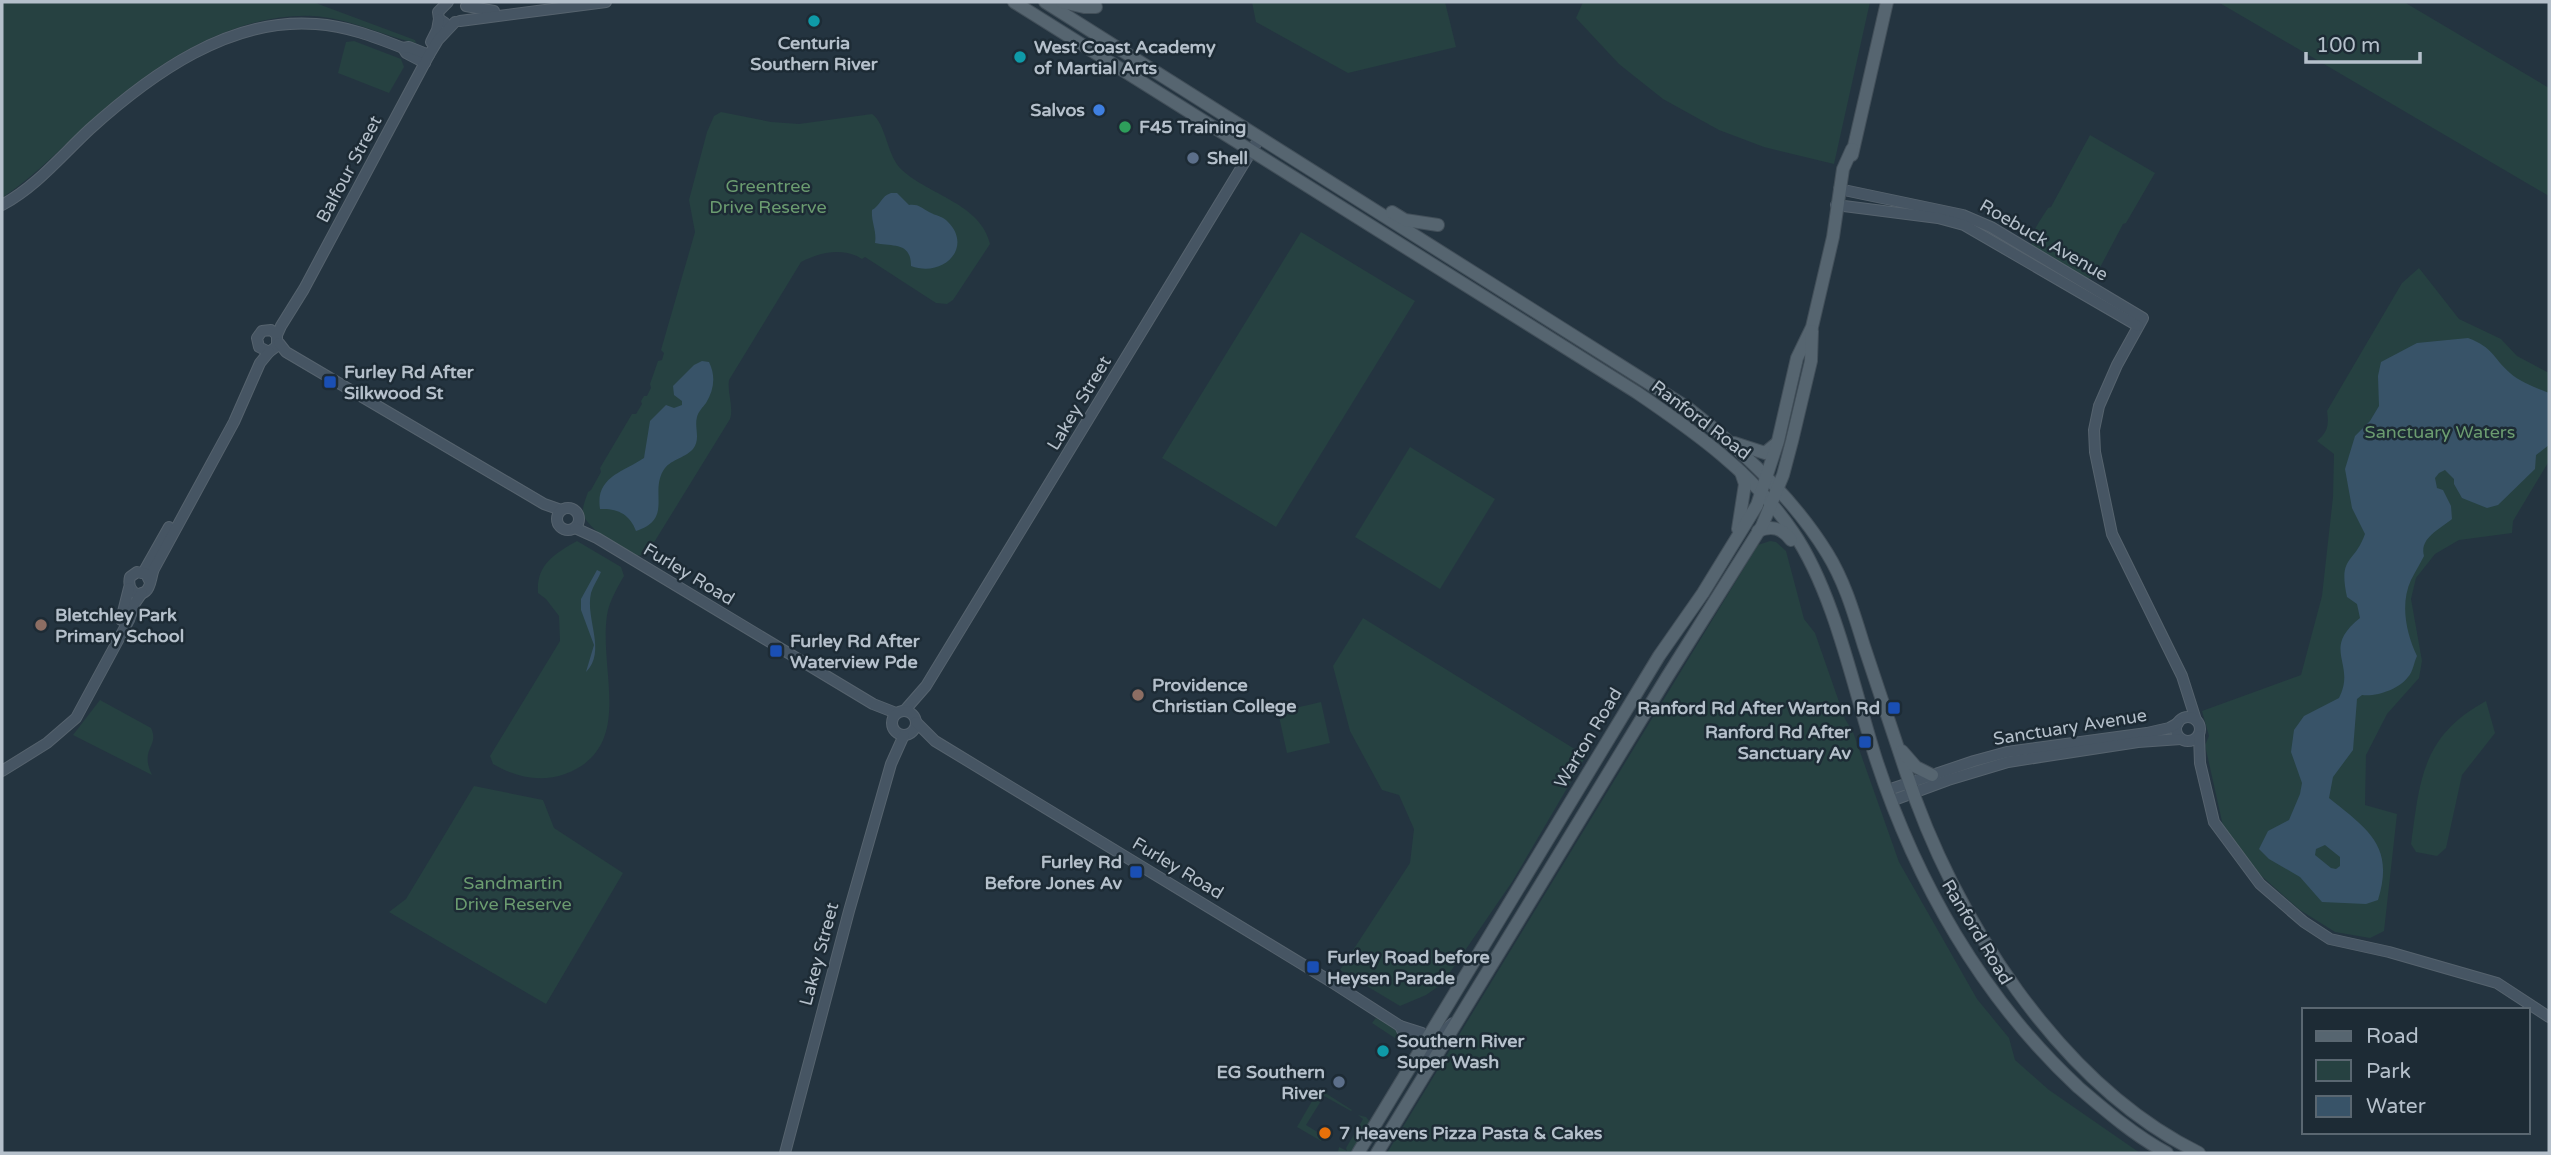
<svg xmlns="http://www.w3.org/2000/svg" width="2551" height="1155" font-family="'Varela Round',sans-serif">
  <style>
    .green { fill: #264141 }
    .water { fill: #385368; fill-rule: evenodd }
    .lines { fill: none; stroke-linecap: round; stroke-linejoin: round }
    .secondary-casing { stroke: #56636e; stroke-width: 12 }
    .primary-casing { stroke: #424f59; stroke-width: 14 }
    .secondary { stroke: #465563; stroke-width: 10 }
    .primary { stroke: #566570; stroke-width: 12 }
    .culture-dot { fill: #0f9aa8; stroke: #1d2b35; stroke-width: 2.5 }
    .shop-dot { fill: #3f7fe0; stroke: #1d2b35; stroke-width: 2.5 }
    .leisure-dot { fill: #2e9e5b; stroke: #1d2b35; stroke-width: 2.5 }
    .service-dot { fill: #5c6f8a; stroke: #1d2b35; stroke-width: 2.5 }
    .transit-dot { fill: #1a4fb4; stroke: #1d2b35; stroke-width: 2.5 }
    .education-dot { fill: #8d6e63; stroke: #1d2b35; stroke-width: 2.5 }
    .food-dot { fill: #e8710a; stroke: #1d2b35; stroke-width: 2.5 }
    .labels { text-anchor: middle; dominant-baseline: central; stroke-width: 5; stroke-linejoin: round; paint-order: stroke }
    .poi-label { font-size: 18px; font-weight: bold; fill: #b5c0cb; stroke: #1d2b35; text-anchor: start }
    .street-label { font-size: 18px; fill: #b5c0cb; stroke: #1d2b35 }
    .park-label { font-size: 18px; fill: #6b9c70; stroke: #1d2b35 }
  </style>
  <rect width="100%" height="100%" fill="#243440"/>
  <g class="green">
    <path d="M2,2H313L415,40L416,43C381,35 348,18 313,16C236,13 163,59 107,107C71,137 41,172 2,198Z"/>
    <polygon points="1252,2 1445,2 1456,47 1348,73 1256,22"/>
    <polygon points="1583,2 1870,2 1834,164 1764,147 1719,130 1663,99 1619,64 1576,18"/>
    <polygon points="2218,2 2404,2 2549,88 2549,196"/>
    <polygon points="354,41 401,59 404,67 389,93 338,73 346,42"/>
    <path d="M721,112L771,122L799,124L872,114C886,123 887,157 902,170C929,195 981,204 990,244L953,300L947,304L936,303L865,257L862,259C844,247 820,252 801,262L729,380C727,393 734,407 730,419L650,549C646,553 642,557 635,555C623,552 586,527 583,514C582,507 586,498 588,492L591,490L601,472L600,468L632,414H636L642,404L641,401L644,396H647L651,388L650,384L658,361L662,360L664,353L661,350L695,232L689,200L707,132L714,116Z"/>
    <path d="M2090,135L2155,173L2126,223L2123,224L2096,275L2089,278H2082L2032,247C2029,233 2041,220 2048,208L2051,207Z"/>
    <polygon points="1301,232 1415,301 1276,527 1162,458"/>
    <path d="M2419,268L2459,319L2501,339L2517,356L2549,373V461L2513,521L2512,533L2459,540L2435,554L2416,578L2411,599L2422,661L2419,678L2387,714L2366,755L2365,805L2397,814L2384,931L2370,938L2335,932L2300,910L2257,872L2223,826L2205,745L2209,736L2202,711L2301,675L2322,596L2333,497L2334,454L2317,441C2328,432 2329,425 2327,411L2402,283Z"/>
    <polygon points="1410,447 1495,499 1440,589 1355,537"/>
    <path d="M577,541L621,567L624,576C618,586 611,599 608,610C596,666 638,747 565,774C540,783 515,777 493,764L490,756L560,641L559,616L546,599L538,593C536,565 554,554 577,541Z"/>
    <polygon points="1770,541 1776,542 1786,551 1804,619 1815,633 1845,719 1853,732 1899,862 1977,999 2009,1038 2015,1060 2049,1090 2140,1153 1387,1153 1758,545"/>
    <polygon points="1363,618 1586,756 1512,882 1442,984 1426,995 1400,1006 1340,970 1410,863 1414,829 1399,795 1382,790 1350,731 1333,666"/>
    <path d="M100,700L151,728C160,747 139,748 152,775L73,735Z"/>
    <path d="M2486,701L2495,733L2462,775L2446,848L2437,856L2416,852L2411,844C2420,779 2422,736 2486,701Z"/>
    <polygon points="1321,702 1330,743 1287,753 1278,712"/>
    <polygon points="474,786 543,800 554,828 623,873 546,1004 389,912 406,899"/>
    <path d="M1376,1018C1388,1025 1407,1034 1408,1050L1404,1044L1372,1023Z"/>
    <polygon points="1319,1089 1352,1110 1351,1111 1324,1096 1306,1125 1324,1136 1321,1141 1297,1127"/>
    <polygon points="1358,1115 1366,1117 1370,1122 1352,1151 1340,1153 1338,1152 1339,1147 1347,1151 1346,1148 1363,1119"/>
  </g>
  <g class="water">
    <path d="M891,193H897L909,205C919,204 921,208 929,212C936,216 943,216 948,222C973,247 944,278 911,266C911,241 892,247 875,243C877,231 871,222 872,210C880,206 881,196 891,193Z"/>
    <path d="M2468,338C2494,348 2492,357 2510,373C2520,382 2537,388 2549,393V445L2536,455L2535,469L2498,505L2487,508L2462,498L2454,484V479L2445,470L2439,473L2435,478L2437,488L2443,490L2451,506L2452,519C2440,529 2419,538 2424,556C2420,564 2415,572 2411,580C2400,604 2406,633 2417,656C2414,662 2413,672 2408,677C2399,689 2377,697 2362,695L2357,699L2353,750L2333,777L2329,798C2367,829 2395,845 2378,900L2366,904L2322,902L2300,877L2269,859L2259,849L2268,831L2289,820L2300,794L2302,783L2291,752L2294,730L2304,716L2339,698C2357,663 2320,650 2360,618L2357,604L2347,597C2338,555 2354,565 2365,534L2352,508L2345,469L2355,436L2370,421L2379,406L2378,376L2381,362L2417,343ZM2325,845L2340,857V866L2336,869L2331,868L2315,855L2316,849Z"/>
    <path d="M702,361L709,362C716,376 714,390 706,403C703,407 698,412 697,417C694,428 701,439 693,449C684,459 670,459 663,471C650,494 673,519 636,531C630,514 617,508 600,509C595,477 623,472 644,458L650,421L666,405L674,408L682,405V401L674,395L673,386L694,365Z"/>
    <path d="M597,570L601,572C598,579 593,586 591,593C585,619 607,651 586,672L594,645L581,610V599Z"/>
  </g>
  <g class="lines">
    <defs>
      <g id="secondary">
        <polyline points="466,6 494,11"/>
        <polyline points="460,21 606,2"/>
        <polyline points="445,23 439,19 438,12 448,2"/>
        <polyline points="431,42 437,30 439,19"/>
        <polyline points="403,48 406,53 425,63"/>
        <polyline points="1839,189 1963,215 1991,227 2143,318 2117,365 2099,406 2094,430 2095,452 2112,534 2182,676 2196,720"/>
        <path d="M2,205C37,186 61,156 90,129C151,74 230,17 316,24C347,26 375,37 403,48L409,47L429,55"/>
        <polyline points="1836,205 1938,218 1964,225 2138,326"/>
        <polyline points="277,335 271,330 262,331 257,338 259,347 269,352 277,346 277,335 281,326 304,289 429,55 438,40 455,22"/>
        <polyline points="279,343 286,352 544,504 561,510"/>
        <circle cx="568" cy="519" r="11"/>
        <polyline points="575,528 597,538 873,704 896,713"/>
        <polyline points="143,573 169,527"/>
        <path d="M149,580L146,574L137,572L130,577C127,587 135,600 146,591C151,587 151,576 154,569L234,422L260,363L269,352"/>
        <polyline points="121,620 129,588"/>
        <polyline points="905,710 926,686 1260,137"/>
        <circle cx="904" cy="723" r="12"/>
        <circle cx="2188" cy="729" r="12"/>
        <path d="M916,722L935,741L1330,981L1400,1026C1411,1053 1439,1036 1453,1023"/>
        <polyline points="2199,736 2200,763 2214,822 2260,884 2304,922 2330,939 2389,952 2497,983 2549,1017"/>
        <polyline points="2,771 47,743 76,718 129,620 135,603 142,593"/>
        <polyline points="1888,790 1974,761 2007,752 2147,733 2169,728 2178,723"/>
        <polyline points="1891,801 1948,780 2008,762 2138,742 2181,739"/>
        <polyline points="1400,1026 1422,1033 1428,1048 1429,1068"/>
        <polyline points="785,1153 849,911 891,764 904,735"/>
      </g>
      <g id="primary">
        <path d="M1014,2L1636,392C1695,432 1753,473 1793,532C1834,592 1853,686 1875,756C1915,880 1982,998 2078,1087C2106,1111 2135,1136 2167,1153"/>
        <path d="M1045,2L1688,408C1741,449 1792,496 1827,553C1845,582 1854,614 1864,646C1878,688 1892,730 1906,772C1953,917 2059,1084 2199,1153"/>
        <polyline points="1062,2 1084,7 1096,7"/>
        <polyline points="1852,155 1887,2"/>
        <polyline points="1392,212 1405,220 1438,225"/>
        <polyline points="1734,443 1765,453 1777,443"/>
        <polyline points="1738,529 1745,484 1741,472"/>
        <path d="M1758,531C1772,525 1782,528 1791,540"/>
        <polyline points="1902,751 1916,767 1932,775"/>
        <polyline points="1358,1153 1659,656 1703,593 1757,505 1778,441 1797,358 1812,327 1833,237 1843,169 1852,149"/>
        <polyline points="1377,1153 1667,677 1762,526 1783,475 1792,441 1811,361 1812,331"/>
      </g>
    </defs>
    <use href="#secondary" class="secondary-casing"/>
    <use href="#primary" class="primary-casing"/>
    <use href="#secondary" class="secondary"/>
    <use href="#primary" class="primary"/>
  </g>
  <g class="culture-dot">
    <circle cx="814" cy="21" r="7"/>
    <circle cx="1020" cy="57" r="7"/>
    <circle cx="1383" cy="1051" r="7"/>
  </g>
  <circle class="shop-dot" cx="1099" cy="110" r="7"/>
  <circle class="leisure-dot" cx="1125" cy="127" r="7"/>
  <g class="service-dot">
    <circle cx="1193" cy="158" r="7"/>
    <circle cx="1339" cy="1082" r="7"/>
  </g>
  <g class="transit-dot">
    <rect x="323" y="375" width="14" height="14" rx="3.5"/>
    <rect x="769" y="644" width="14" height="14" rx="3.5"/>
    <rect x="1887" y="701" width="14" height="14" rx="3.5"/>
    <rect x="1858" y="735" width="14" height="14" rx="3.5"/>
    <rect x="1129" y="865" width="14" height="14" rx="3.5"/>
    <rect x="1306" y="960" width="14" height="14" rx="3.5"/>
  </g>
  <g class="education-dot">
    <circle cx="41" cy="625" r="7"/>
    <circle cx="1138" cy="695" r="7"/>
  </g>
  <circle class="food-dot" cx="1325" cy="1133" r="7"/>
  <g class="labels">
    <g class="poi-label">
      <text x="814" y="43" text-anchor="middle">Centuria<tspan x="814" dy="21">Southern River</tspan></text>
      <text x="1034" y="47">West Coast Academy<tspan x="1034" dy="21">of Martial Arts</tspan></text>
      <text x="1085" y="110" text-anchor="end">Salvos</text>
      <text x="1139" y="127">F45 Training</text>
      <text x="1207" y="158">Shell</text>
      <text x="344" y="372">Furley Rd After<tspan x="344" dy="21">Silkwood St</tspan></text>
      <text x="55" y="615">Bletchley Park<tspan x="55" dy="21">Primary School</tspan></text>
      <text x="790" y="641">Furley Rd After<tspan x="790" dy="21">Waterview Pde</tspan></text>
      <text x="1152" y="685">Providence<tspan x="1152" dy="21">Christian College</tspan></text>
      <text x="1880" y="708" text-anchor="end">Ranford Rd After Warton Rd</text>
      <text x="1851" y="732" text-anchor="end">Ranford Rd After<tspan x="1851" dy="21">Sanctuary Av</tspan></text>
      <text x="1122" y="862" text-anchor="end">Furley Rd<tspan x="1122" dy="21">Before Jones Av</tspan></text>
      <text x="1327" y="957">Furley Road before<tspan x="1327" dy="21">Heysen Parade</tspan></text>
      <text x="1397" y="1041">Southern River<tspan x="1397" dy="21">Super Wash</tspan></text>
      <text x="1325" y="1072" text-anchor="end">EG Southern<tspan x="1325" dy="21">River</tspan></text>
      <text x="1339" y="1133">7 Heavens Pizza Pasta &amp; Cakes</text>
    </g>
    <g class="street-label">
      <text transform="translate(349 169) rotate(-62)">Balfour Street</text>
      <text transform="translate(2044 240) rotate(30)">Roebuck Avenue</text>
      <text transform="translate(1079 403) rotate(-59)">Lakey Street</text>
      <text transform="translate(1701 420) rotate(37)">Ranford Road</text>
      <text transform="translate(689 574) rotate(31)">Furley Road</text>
      <text transform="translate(2070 727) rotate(-9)">Sanctuary Avenue</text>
      <text transform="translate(1588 738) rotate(-59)">Warton Road</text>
      <text transform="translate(1178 868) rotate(31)">Furley Road</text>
      <text transform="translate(1977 932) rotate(59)">Ranford Road</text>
      <text transform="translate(819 954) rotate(-75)">Lakey Street</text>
    </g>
    <g class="park-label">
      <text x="768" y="186">Greentree<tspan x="768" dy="21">Drive Reserve</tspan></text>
      <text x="2440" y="432">Sanctuary Waters</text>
      <text x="513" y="883">Sandmartin<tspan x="513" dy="21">Drive Reserve</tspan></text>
    </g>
  </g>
  <rect width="2551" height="1155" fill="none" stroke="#b5c0cb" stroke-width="7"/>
  <rect x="2302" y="1008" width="228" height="126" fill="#1d2b35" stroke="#5a6771" stroke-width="2"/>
  <rect x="2316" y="1031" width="35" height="10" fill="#566570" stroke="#5a6771" stroke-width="2"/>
  <text x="2366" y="1043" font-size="21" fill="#b5c0cb">Road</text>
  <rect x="2316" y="1060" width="35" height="21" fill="#264141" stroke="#5a6771" stroke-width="2"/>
  <text x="2366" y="1078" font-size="21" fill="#b5c0cb">Park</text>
  <rect x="2316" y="1096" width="35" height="21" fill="#385368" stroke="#5a6771" stroke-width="2"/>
  <text x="2366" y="1113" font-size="21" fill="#b5c0cb">Water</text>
  <path d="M2306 52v10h114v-10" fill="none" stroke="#b5c0cb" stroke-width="3.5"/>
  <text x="2316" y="52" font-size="21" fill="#b5c0cb" stroke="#1d2b35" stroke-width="5" paint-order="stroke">100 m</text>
</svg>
